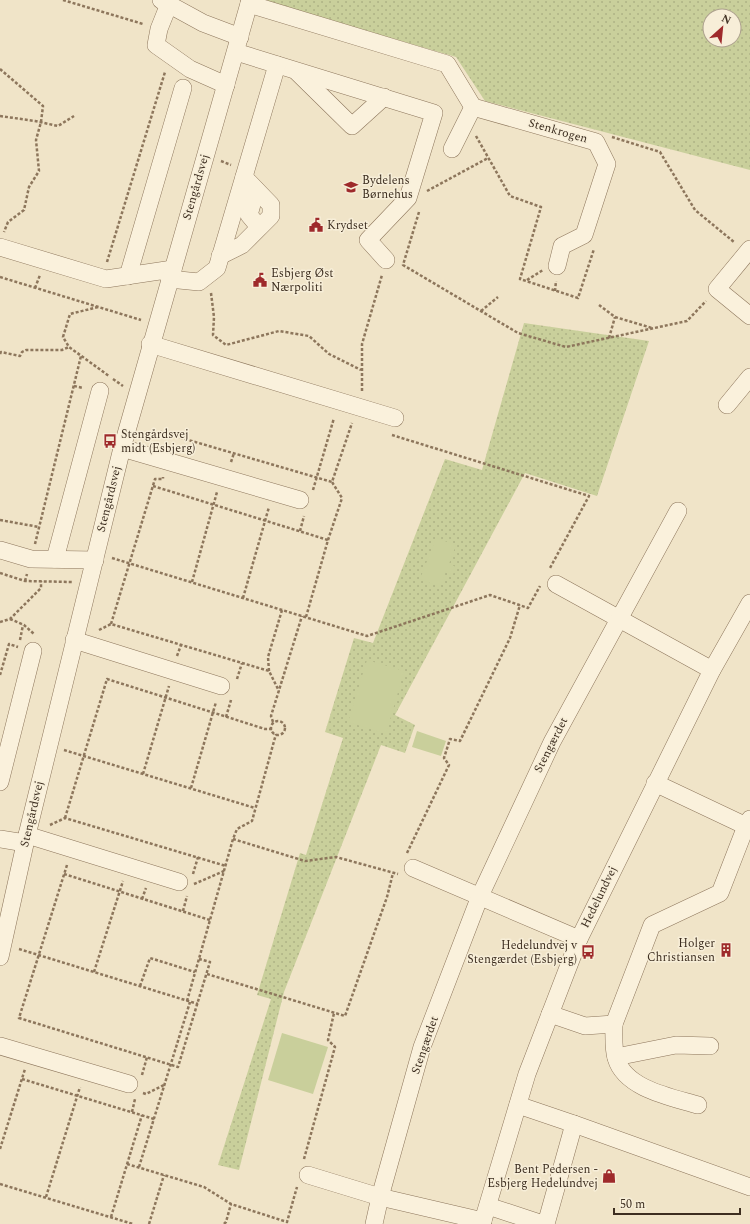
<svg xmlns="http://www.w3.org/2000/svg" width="750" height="1224" font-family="Spectral,serif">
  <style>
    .grass { fill: url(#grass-dots); fill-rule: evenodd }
    .green { fill: #c9cf9b }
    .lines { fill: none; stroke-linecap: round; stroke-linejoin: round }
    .minor-casing { stroke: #8d765c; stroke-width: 18 }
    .path { stroke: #8d765c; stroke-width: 2.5; stroke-dasharray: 3 2; stroke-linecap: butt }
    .minor { stroke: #faf1dc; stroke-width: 17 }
    .labels { text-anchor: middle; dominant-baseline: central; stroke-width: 3; stroke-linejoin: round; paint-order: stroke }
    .street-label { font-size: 12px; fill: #3d2e20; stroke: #f7eed8 }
    .poi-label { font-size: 12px; fill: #3d2e20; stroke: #f7eed8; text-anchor: start }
  </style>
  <defs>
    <pattern id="grass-dots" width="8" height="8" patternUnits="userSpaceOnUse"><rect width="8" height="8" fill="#c9cf9b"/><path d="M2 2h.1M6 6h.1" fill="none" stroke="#aeb285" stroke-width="1.8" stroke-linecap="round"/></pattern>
  </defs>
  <rect width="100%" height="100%" fill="#f0e4c8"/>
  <g class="grass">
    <path d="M268,0H750V170L485,101L456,57L267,2ZM710,16H734V40H710Z"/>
    <polygon points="524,323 649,341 597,496 525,473 395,715 415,725 405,753 381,745 284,992 239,1170 218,1165 271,999 257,995 300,853 306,855 343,738 325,732 354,638 373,643 445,459 482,470"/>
  </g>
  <g class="green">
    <polygon points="436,538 456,545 449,564 456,567 453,574 446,571 440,587 420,579"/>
    <polygon points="367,660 404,671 386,734 348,722"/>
    <polygon points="417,731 446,741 441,756 412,747"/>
    <polygon points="282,1033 328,1047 313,1094 268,1080"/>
  </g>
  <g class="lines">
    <defs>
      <g id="minor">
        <polyline points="161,0 203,23 240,37"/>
        <polyline points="169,4 159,29 156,45 190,69 226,85"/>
        <polyline points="249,4 447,64 473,107 596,142 607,164 584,235 562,246 557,266"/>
        <polyline points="236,52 434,113 408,198 368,240 386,260"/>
        <polyline points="297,72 352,126 384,97"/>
        <polyline points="452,149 473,107"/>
        <polyline points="256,190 249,215 259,227"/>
        <polyline points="0,247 106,279 173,269"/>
        <polyline points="750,249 717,289 750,316"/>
        <polyline points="220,256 242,245 271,216 271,205 244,177"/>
        <polyline points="128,276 183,88"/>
        <polyline points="169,279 199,282 217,268 277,65"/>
        <polyline points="150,344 395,418"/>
        <polyline points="727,405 750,377"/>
        <polyline points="122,448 300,500"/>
        <polyline points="0,550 31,559 95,560"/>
        <polyline points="55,559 100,391"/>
        <polyline points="556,584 712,670"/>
        <polyline points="74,640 221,686"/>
        <polyline points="0,782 33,651"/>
        <polyline points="655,783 746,826"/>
        <polyline points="27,835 179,882"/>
        <polyline points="0,839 25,843"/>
        <polyline points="413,868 579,939"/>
        <polyline points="0,957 27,835 122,448 250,0"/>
        <polyline points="550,1014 585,1026 614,1024 652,925 720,893 746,826 750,819"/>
        <path d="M614,1024C614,1034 613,1048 616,1058C625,1089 671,1097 698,1105"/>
        <polyline points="0,1046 129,1084"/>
        <polyline points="616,1057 676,1045 710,1046"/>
        <polyline points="518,1105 574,1124 546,1224"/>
        <polyline points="574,1124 750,1187"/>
        <polyline points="308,1175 380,1197 483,1221"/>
        <polyline points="488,1206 543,1224"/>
        <polyline points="374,1224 380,1197 422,1047 480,896 552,742 678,511"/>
        <polyline points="482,1224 527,1074 579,939 712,670 750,603"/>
      </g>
    </defs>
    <use href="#minor" class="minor-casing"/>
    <g class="path">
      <polyline points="63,0 143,24"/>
      <polyline points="0,69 43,106 41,122 36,140 39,171 29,187 24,210 8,222 4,232"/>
      <polyline points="0,116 35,121 58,126 74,116"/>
      <polyline points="476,136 510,196 541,207 520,279 578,298 594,249"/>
      <polyline points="612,137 660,152 695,210 734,242"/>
      <polyline points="221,161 231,165"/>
      <polyline points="427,191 488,158"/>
      <polyline points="419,212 403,265 518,333 566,347 687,321 706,301"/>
      <polyline points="107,262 165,72"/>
      <polyline points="0,277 141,320"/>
      <polyline points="527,280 543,270"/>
      <polyline points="35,288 40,275"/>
      <polyline points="555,291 556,281"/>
      <polyline points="211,293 214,317 213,335 226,345 279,331 309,336 329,354 361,370"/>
      <polyline points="599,305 615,317 652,328"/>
      <polyline points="98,307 70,314 63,337 69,347 109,376"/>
      <polyline points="481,311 498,297"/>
      <polyline points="609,338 615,317"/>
      <polyline points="0,354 1,352 20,356 22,352 26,350 62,350 69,347"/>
      <polyline points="113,379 123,386"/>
      <polyline points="74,386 83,388"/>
      <polyline points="362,391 362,344 382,275"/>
      <polyline points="392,435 589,496 550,568"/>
      <polyline points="147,438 161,432 332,482"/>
      <polyline points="231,462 234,453"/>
      <polyline points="153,486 328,540"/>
      <polyline points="313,490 334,418"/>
      <polyline points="0,520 39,527"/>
      <polyline points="300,531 304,516"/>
      <polyline points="35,544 81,356"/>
      <polyline points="112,558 367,636 490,595 528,608 540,586"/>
      <polyline points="0,573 25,581 72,582"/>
      <polyline points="25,581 27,574"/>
      <polyline points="192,582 217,492"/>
      <polyline points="243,598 269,507"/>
      <polyline points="306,617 328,540 342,498 332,482 352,423"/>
      <polyline points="10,619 24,625 34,634"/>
      <polyline points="0,622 10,619 41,588 41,581"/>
      <polyline points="111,624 155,479 163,479 163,477"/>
      <polyline points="99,630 111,624 269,671 279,691"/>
      <polyline points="20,640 23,625"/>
      <polyline points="177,656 181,645"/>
      <polyline points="269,671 268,657 282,610"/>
      <polyline points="0,675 9,644 18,647"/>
      <polyline points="237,679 242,663"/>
      <polyline points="226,717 231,700"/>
      <circle cx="278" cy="728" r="7"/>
      <polyline points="273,722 271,716 302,616"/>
      <polyline points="64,750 255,808"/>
      <polyline points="143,774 169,686"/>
      <polyline points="191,788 216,702"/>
      <polyline points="65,818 107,679 265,729 272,729"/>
      <polyline points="50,825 65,818 226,866"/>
      <polyline points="233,839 305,861 336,857 398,874"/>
      <polyline points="407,853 449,765 444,758 450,739 460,741 510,638 520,605"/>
      <polyline points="67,865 19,1018 178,1067 210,962 199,959"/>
      <polyline points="64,874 210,920"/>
      <polyline points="193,874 198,857"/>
      <polyline points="194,884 224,871"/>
      <polyline points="142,899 146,888"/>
      <polyline points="183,911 187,896"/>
      <polyline points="19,949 198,1004"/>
      <polyline points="94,972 123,881"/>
      <polyline points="207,974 345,1016 387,897 393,873"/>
      <polyline points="140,986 150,958 195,972"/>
      <polyline points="187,1001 233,839 237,829 252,821 276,734"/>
      <polyline points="142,1075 147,1057"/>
      <polyline points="22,1079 154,1119"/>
      <polyline points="143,1093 146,1094 164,1085"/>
      <polyline points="132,1112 135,1099"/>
      <polyline points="0,1149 25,1069"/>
      <polyline points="304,1159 335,1047 328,1040 334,1013"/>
      <polyline points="127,1164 204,1187 231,1204 287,1222 297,1187"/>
      <polyline points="139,1167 190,1002"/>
      <polyline points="0,1184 133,1224"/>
      <polyline points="46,1197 80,1087"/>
      <polyline points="111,1217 142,1115"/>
      <polyline points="149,1224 164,1175"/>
      <polyline points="224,1224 226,1222 231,1204"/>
    </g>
    <use href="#minor" class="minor"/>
  </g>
  <defs>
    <symbol id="school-bare" viewBox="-9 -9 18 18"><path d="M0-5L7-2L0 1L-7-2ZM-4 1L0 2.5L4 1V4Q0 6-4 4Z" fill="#9e2a2b" stroke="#f7eed8" stroke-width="2.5" paint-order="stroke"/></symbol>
    <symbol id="civic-bare" viewBox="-9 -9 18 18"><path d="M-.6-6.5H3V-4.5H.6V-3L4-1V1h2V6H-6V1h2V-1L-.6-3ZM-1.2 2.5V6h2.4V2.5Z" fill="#9e2a2b" stroke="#f7eed8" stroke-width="2.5" paint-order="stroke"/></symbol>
    <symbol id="bus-bare" viewBox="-9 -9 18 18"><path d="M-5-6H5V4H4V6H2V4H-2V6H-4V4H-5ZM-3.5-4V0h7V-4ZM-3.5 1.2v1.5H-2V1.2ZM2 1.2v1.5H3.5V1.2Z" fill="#9e2a2b" stroke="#f7eed8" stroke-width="2.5" paint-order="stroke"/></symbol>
    <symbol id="building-bare" viewBox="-9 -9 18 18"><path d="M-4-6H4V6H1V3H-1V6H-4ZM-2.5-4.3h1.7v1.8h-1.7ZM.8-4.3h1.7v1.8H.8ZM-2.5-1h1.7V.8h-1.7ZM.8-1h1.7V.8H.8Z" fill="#9e2a2b" stroke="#f7eed8" stroke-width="2.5" paint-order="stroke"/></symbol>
    <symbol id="shop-bare" viewBox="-9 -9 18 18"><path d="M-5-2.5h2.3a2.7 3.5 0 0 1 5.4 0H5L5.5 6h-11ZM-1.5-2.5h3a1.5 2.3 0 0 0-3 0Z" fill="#9e2a2b" stroke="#f7eed8" stroke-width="2.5" paint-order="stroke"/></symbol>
  </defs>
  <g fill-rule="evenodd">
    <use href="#school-bare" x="341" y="177" width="20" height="20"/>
    <use href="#civic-bare" x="306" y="215" width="20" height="20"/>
    <use href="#civic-bare" x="250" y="270" width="20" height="20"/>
    <use href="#bus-bare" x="100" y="431" width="20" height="20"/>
    <use href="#building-bare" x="716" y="940" width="20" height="20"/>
    <use href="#bus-bare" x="578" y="942" width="20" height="20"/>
    <use href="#shop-bare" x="599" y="1166" width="20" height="20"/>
  </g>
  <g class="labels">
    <g class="street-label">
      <text transform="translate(558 131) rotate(16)">Stenkrogen</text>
      <text transform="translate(196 187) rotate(-74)">Stengårdsvej</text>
      <text transform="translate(109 499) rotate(-76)">Stengårdsvej</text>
      <text transform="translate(551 745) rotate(-63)">Stengærdet</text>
      <text transform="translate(32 814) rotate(-77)">Stengårdsvej</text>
      <text transform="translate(599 897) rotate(-64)">Hedelundvej</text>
      <text transform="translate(425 1045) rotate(-71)">Stengærdet</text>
    </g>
    <g class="poi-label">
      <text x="362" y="180">Bydelens<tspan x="362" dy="14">Børnehus</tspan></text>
      <text x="327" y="225">Krydset</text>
      <text x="271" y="273">Esbjerg Øst<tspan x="271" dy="14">Nærpoliti</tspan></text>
      <text x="121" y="434">Stengårdsvej<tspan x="121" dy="14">midt (Esbjerg)</tspan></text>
      <text x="715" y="943" text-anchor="end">Holger<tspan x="715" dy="14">Christiansen</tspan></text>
      <text x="577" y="945" text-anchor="end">Hedelundvej v<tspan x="577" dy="14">Stengærdet (Esbjerg)</tspan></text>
      <text x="598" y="1169" text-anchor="end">Bent Pedersen -<tspan x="598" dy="14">Esbjerg Hedelundvej</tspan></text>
    </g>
  </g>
  <g transform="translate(722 28) rotate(27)"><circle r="19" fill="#f7eed8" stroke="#ada18e"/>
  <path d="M0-3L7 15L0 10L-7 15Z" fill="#9e2a2b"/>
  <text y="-6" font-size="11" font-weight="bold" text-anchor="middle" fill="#3d2e20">N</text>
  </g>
  <path d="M614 1208v6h126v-6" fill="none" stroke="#3d2e20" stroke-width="2"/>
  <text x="620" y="1208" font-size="12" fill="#3d2e20" stroke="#f7eed8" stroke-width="3" paint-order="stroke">50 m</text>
</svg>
